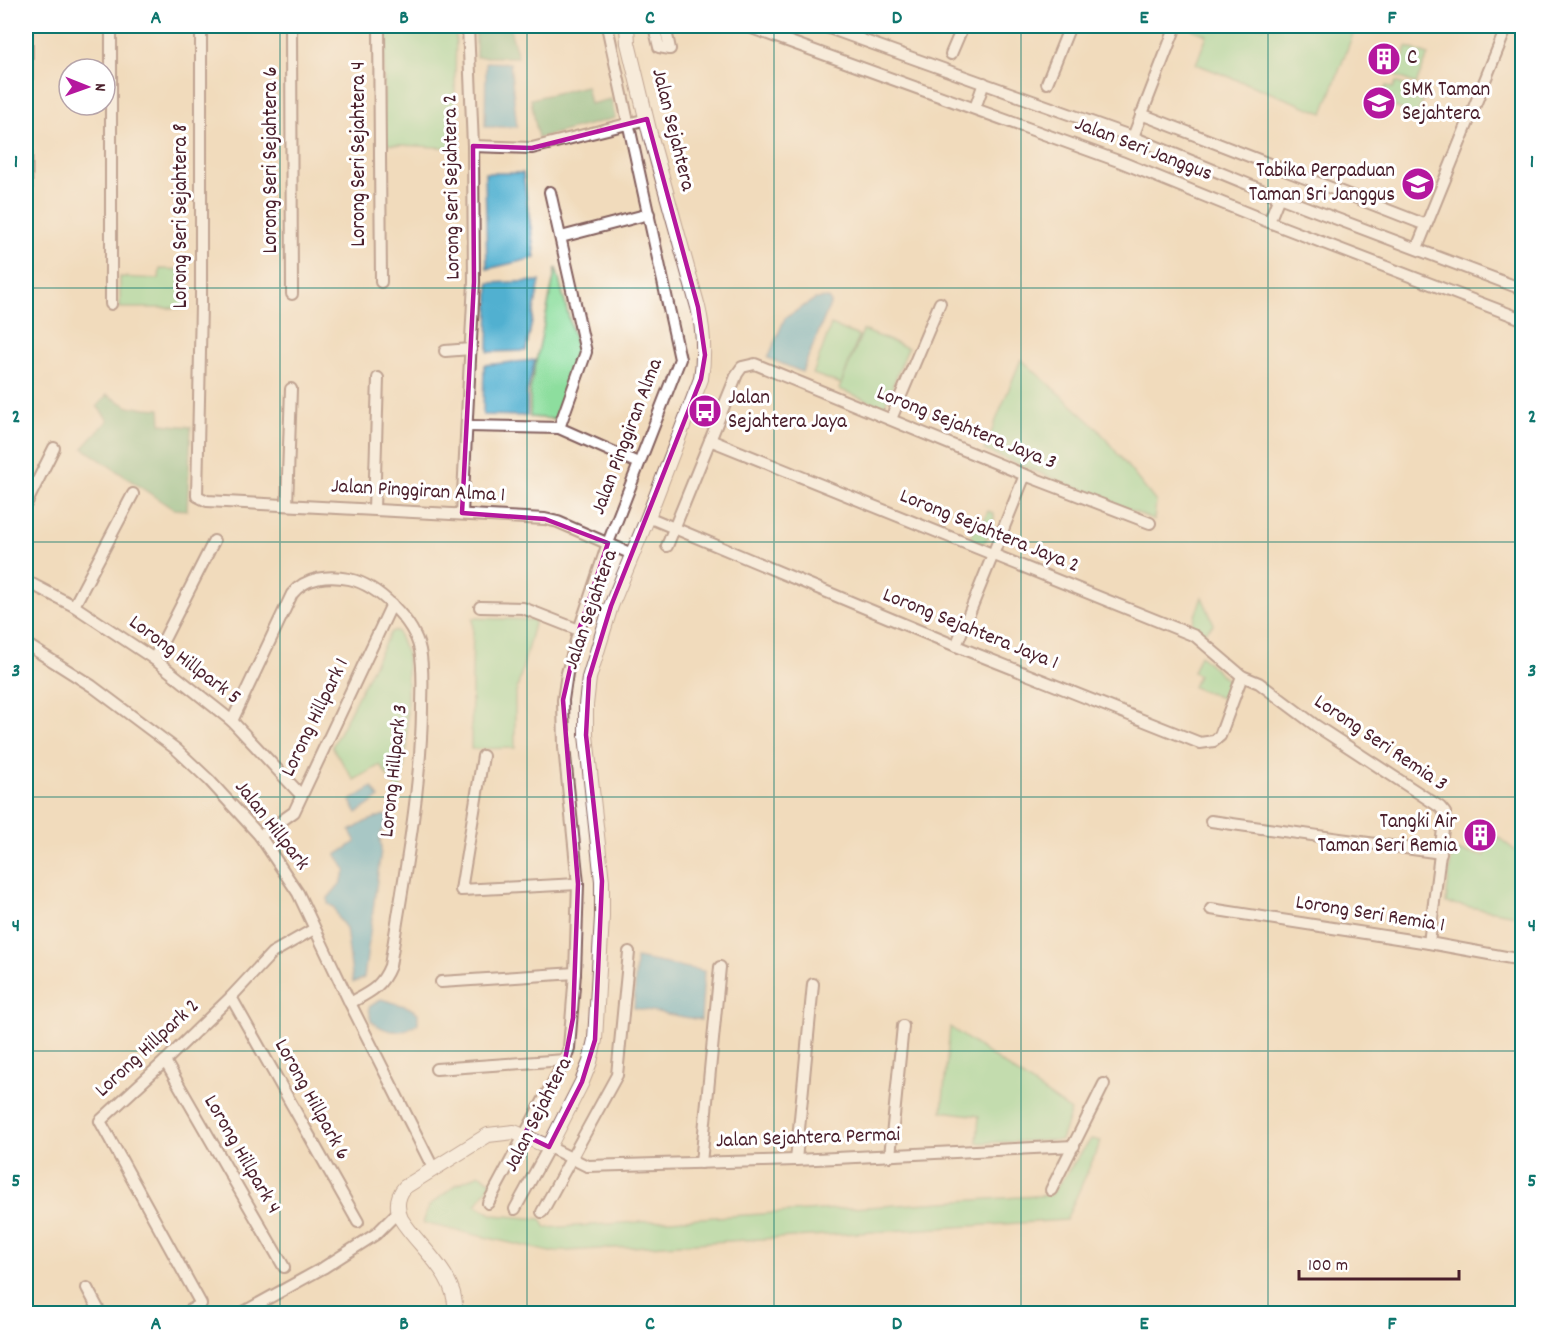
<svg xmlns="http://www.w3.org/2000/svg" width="1548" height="1339" font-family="Dekko,sans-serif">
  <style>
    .green { fill: #8dde9e; stroke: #6c7e64; stroke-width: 1.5 }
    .forest { fill: #72bd85; stroke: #5e6e58; stroke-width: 1.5 }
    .water { fill: #51b0d0; stroke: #4e687e; stroke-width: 1.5 }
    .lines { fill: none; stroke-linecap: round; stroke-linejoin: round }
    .minor-casing { stroke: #84615e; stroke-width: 14 }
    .secondary-casing { stroke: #84615e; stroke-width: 16 }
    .minor { stroke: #fff; stroke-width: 10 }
    .secondary { stroke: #fff; stroke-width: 14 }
    .marked { fill: none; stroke: #b5179e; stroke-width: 4.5; stroke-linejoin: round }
    .grid { fill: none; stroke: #0f766e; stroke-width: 1.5; stroke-opacity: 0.55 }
    .labels { text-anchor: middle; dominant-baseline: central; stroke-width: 6; stroke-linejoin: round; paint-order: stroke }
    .poi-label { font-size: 21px; fill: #4a1f2b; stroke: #fff; text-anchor: start }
    .street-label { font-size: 21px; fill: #4a1f2b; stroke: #fff }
    .neatline { fill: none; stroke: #0f766e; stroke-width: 2 }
    .grid-label { font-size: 20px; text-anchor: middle; font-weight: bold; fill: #0f766e }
  </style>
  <rect width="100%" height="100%" fill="#fff"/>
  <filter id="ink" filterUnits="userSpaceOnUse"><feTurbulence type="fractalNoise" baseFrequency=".0167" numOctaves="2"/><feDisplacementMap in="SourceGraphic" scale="12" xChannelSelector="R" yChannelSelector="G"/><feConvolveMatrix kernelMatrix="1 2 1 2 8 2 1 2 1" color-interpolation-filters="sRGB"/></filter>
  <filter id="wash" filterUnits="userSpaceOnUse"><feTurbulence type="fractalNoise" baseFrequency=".008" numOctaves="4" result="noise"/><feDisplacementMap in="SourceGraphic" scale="24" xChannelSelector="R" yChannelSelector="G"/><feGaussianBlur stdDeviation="1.35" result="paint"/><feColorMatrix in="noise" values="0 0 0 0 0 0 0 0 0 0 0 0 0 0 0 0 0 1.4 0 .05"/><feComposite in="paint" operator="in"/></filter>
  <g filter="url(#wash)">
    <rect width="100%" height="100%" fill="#f1dbbc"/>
    <g class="green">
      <polygon points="385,26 456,26 454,148 383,144"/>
      <polygon points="1194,26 1356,26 1323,113 1196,64 1207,35 1192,29"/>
      <polygon points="1407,47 1428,55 1416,84 1396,76"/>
      <polygon points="1396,82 1417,90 1414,97 1423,101 1417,116 1380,101 1386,86 1393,88"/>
      <polygon points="556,268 578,353 555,419 530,417 530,390"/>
      <polygon points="160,269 189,270 189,308 120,308 120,277 159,279"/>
      <polygon points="831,325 859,336 841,384 863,330 908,348 884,407 839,389 841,384 813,374"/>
      <polygon points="1021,359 1097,428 1156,502 1154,520 984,450"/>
      <path d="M988,511L994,513C995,526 991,536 981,545L969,540L975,529L980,530Z"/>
      <polygon points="1202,597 1214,624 1203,634 1190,629"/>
      <polygon points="473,618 535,620 515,697 515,748 471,749"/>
      <polygon points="393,631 397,631 407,654 407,746 400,794 380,765 354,780 332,747 390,633"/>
      <polygon points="1200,655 1229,682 1224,699 1193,687 1198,675 1193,672"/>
      <polygon points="1498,837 1522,856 1522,916 1446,903 1452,850 1484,856"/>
      <polygon points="950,1027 1071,1111 1061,1140 977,1143 979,1116 942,1111"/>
      <polygon points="1091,1139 1101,1141 1066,1220 550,1252 423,1223 429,1206 456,1185 479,1174 492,1182 476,1205 493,1215 541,1219 546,1228 1051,1195"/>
    </g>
    <g class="forest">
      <polygon points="476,26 509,26 518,57 476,57"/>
      <polygon points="586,86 590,104 611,99 615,118 538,138 531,99"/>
      <polygon points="107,395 129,407 160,409 161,424 191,427 187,510 173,509 83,448 108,420 97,406"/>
    </g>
    <g class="water">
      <polygon points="486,62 510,63 517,127 485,127"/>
      <polygon points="485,173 523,173 535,258 487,269"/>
      <polygon points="540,281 526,351 488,352 489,283"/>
      <polygon points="828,298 831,302 802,372 768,358 785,318 815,299"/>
      <polygon points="535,360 527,392 527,416 483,415 484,365"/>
      <polygon points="372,787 379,798 357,813 350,801"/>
      <polygon points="384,815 389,817 380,836 381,850 364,978 353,983 346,928 339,919 334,907 328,904 328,898 340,884 346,870 336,855 356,842 350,831 365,822"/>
      <polygon points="636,958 704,971 701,1020 634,1008"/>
      <path d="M381,999L408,1007L418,1013V1023C402,1035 387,1034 371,1021L369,1007Z"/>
    </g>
  </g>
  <g filter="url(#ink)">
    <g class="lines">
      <defs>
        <g id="minor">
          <polyline points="201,26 201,304 197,496 207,501 545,519 558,522 632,554"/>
          <polyline points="291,26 292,294"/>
          <polyline points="379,26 381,282"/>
          <polyline points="654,26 659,47 670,49 665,26"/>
          <polyline points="746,26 1121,162 1269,222 1522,319"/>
          <polyline points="823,26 1133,137 1279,197 1522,289"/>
          <polyline points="856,37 860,26"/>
          <polyline points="951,54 963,26"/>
          <polyline points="1047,83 1070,26"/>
          <polyline points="975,108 984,83"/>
          <polyline points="1141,114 1426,225"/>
          <polyline points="1133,137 1176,26"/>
          <polyline points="473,146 532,148 647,119"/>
          <polyline points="550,192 586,352 559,428"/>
          <polyline points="1269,222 1279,197"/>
          <polyline points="561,237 649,214"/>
          <polyline points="1417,248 1507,26"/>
          <polyline points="26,302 27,26"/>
          <polyline points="111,304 111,26"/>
          <polyline points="445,351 471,349"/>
          <polyline points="891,419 940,303"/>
          <polyline points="467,426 559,428 638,463"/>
          <polyline points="710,440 1195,636 1242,676 1259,683 1315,725 1440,807 1445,813 1429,943"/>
          <polyline points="26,504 54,448"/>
          <polyline points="287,505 291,389"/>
          <polyline points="374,509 378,378"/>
          <polyline points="462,513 474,282 473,146 468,26"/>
          <polyline points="648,517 956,646 1200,743 1214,741 1220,736 1242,676"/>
          <polyline points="667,546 737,374 742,367 755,364 1025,475 1150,523"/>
          <polyline points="26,581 74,606 154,659 232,721 301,795"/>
          <polyline points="74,606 133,494"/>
          <polyline points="480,607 523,608 579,630"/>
          <polyline points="26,644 92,686 176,749 209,780 260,836 298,893 350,1003 433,1168"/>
          <polyline points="956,646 1025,475"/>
          <polyline points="154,659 214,541"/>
          <path d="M232,721L292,594C305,577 329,575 349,579C378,585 414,621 420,650C424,669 422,690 422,709C421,795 403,881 390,966C381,988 370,992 350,1003"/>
          <polyline points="483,756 461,890 578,884"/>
          <polyline points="1211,821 1441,853"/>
          <polyline points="260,836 294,812 392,604"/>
          <polyline points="1211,909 1429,943 1522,960"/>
          <polyline points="441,982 575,973"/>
          <polyline points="231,997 358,1222"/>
          <polyline points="165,1061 284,1267"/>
          <polyline points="436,1069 565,1060"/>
          <polyline points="890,1156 903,1026"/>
          <polyline points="796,1160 813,984"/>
          <polyline points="701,1163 720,967"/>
          <polyline points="1051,1190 1104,1084"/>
          <polyline points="488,1203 565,1060 569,1048 575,973 578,884 564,747 563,700 567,673 579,630 608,543 680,359 607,26"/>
          <polyline points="515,1209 549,1147 587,1166 796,1160 1074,1146"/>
          <polyline points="542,1212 617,1075 629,952"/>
          <polyline points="87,1288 101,1314"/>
          <polyline points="184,1314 201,1304 100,1121 165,1061 231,997 272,953 314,929"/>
          <polyline points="240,1314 323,1268 376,1234 398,1212"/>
        </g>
        <path id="secondary" d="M455,1314C459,1275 419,1248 401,1219C396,1207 397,1196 405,1187L488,1135L514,1132L549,1147L582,1082L590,1062L595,1040L602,917V881L586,735V705L589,678L611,606L648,517L701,379C705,353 704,332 698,307L650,134L628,43L627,26"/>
      </defs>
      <use href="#minor" class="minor-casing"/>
      <use href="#secondary" class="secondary-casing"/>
      <use href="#minor" class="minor"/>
      <use href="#secondary" class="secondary"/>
    </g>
  </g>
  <path d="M0 0H1548V1339H0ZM647,119L698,307L705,355L701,379L611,606L589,678L586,735L602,881L595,1040L582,1082L549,1147L524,1135L565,1060L573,1018L578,884L563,700L579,630L608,543L545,519L462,513L474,282L473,146L532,148Z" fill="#f1dbbc" fill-opacity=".55" fill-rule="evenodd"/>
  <path class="marked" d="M647,119L698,307L705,355L701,379L611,606L589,678L586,735L602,881L595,1040L582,1082L549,1147L524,1135L565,1060L573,1018L578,884L563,700L579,630L608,543L545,519L462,513L474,282L473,146L532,148Z"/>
  <path class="grid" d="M280,26V1314M527,26V1314M774,26V1314M1021,26V1314M1268,26V1314M26,288H1522M26,542H1522M26,797H1522M26,1051H1522"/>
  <defs>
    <symbol id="building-disc" viewBox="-11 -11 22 22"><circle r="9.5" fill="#b5179e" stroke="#fff"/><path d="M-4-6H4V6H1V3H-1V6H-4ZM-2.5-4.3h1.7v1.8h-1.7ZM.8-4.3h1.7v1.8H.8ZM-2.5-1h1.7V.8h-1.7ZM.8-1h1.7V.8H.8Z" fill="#fff"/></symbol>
    <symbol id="school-disc" viewBox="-11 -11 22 22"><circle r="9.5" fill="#b5179e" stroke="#fff"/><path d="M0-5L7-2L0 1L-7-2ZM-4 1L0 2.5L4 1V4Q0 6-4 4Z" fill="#fff"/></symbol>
    <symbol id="bus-disc" viewBox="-11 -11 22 22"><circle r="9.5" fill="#b5179e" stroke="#fff"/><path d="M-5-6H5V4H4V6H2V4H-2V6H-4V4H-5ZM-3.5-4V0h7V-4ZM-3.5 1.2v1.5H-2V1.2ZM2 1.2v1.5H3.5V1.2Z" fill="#fff"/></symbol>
  </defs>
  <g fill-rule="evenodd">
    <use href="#building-disc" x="1365" y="40" width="38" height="38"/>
    <use href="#school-disc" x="1360" y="84" width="38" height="38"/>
    <use href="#school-disc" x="1399" y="165" width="38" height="38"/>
    <use href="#bus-disc" x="686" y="392" width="38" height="38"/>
    <use href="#building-disc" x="1461" y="816" width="38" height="38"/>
  </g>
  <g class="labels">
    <g class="poi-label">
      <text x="1407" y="59">C</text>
      <text x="1402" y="91">SMK Taman<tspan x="1402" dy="24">Sejahtera</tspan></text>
      <text x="1395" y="172" text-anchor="end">Tabika Perpaduan<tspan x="1395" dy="24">Taman Sri Janggus</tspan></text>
      <text x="728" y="399">Jalan<tspan x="728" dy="24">Sejahtera Jaya</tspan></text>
      <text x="1457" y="823" text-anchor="end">Tangki Air<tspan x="1457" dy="24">Taman Seri Remia</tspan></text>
    </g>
    <g class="street-label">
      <text transform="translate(672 130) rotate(76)">Jalan Sejahtera</text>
      <text transform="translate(1143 150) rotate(21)">Jalan Seri Janggus</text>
      <text transform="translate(360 154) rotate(-90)">Lorong Seri Sejahtera 4</text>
      <text transform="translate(272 160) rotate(-90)">Lorong Seri Sejahtera 6</text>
      <text transform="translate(453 187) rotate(-91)">Lorong Seri Sejahtera 2</text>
      <text transform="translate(182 216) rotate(-90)">Lorong Seri Sejahtera 8</text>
      <text transform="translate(966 429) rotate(22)">Lorong Sejahtera Jaya 3</text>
      <text transform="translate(628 437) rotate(-69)">Jalan Pinggiran Alma</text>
      <text transform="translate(418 492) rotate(3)">Jalan Pinggiran Alma 1</text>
      <text transform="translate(989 532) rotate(22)">Lorong Sejahtera Jaya 2</text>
      <text transform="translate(592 610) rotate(-71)">Jalan Sejahtera</text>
      <text transform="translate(970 630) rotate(22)">Lorong Sejahtera Jaya 1</text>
      <text transform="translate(184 661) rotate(37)">Lorong Hillpark 5</text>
      <text transform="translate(316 718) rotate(-64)">Lorong Hillpark 1</text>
      <text transform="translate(1380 744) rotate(34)">Lorong Seri Remia 3</text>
      <text transform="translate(395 771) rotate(-84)">Lorong Hillpark 3</text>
      <text transform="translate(271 826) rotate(52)">Jalan Hillpark</text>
      <text transform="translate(1370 915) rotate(9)">Lorong Seri Remia 1</text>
      <text transform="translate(148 1049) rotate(-43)">Lorong Hillpark 2</text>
      <text transform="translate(311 1100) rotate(61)">Lorong Hillpark 6</text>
      <text transform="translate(539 1115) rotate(-63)">Jalan Sejahtera</text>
      <text transform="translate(808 1139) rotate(-2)">Jalan Sejahtera Permai</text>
      <text transform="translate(241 1155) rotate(60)">Lorong Hillpark 4</text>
    </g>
  </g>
  <rect width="1548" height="1339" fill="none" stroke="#fff" stroke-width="66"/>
  <g transform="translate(87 87) rotate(91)"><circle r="28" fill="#ffffff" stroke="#b7a5aa" stroke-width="1.5"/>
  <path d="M0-4.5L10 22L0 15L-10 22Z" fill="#b5179e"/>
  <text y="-9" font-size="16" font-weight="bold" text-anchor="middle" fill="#4a1f2b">N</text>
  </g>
  <path d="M1299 1270v9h160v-9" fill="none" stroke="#4a1f2b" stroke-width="3"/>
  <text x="1308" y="1270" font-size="18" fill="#4a1f2b" stroke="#ffffff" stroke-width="4.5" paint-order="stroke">100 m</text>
  <rect x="33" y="33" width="1482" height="1273" class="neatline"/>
  <g class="grid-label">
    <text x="156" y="23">A</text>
    <text x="404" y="23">B</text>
    <text x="650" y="23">C</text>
    <text x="897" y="23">D</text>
    <text x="1144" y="23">E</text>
    <text x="1392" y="23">F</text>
    <text x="16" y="167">1</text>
    <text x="1532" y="167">1</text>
    <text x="16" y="422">2</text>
    <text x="1532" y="422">2</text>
    <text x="16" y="676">3</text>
    <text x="1532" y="676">3</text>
    <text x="16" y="931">4</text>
    <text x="1532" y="931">4</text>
    <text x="16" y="1186">5</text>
    <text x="1532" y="1186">5</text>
    <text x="156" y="1329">A</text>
    <text x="404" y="1329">B</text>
    <text x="650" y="1329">C</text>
    <text x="897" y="1329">D</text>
    <text x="1144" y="1329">E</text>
    <text x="1392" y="1329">F</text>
  </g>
</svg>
